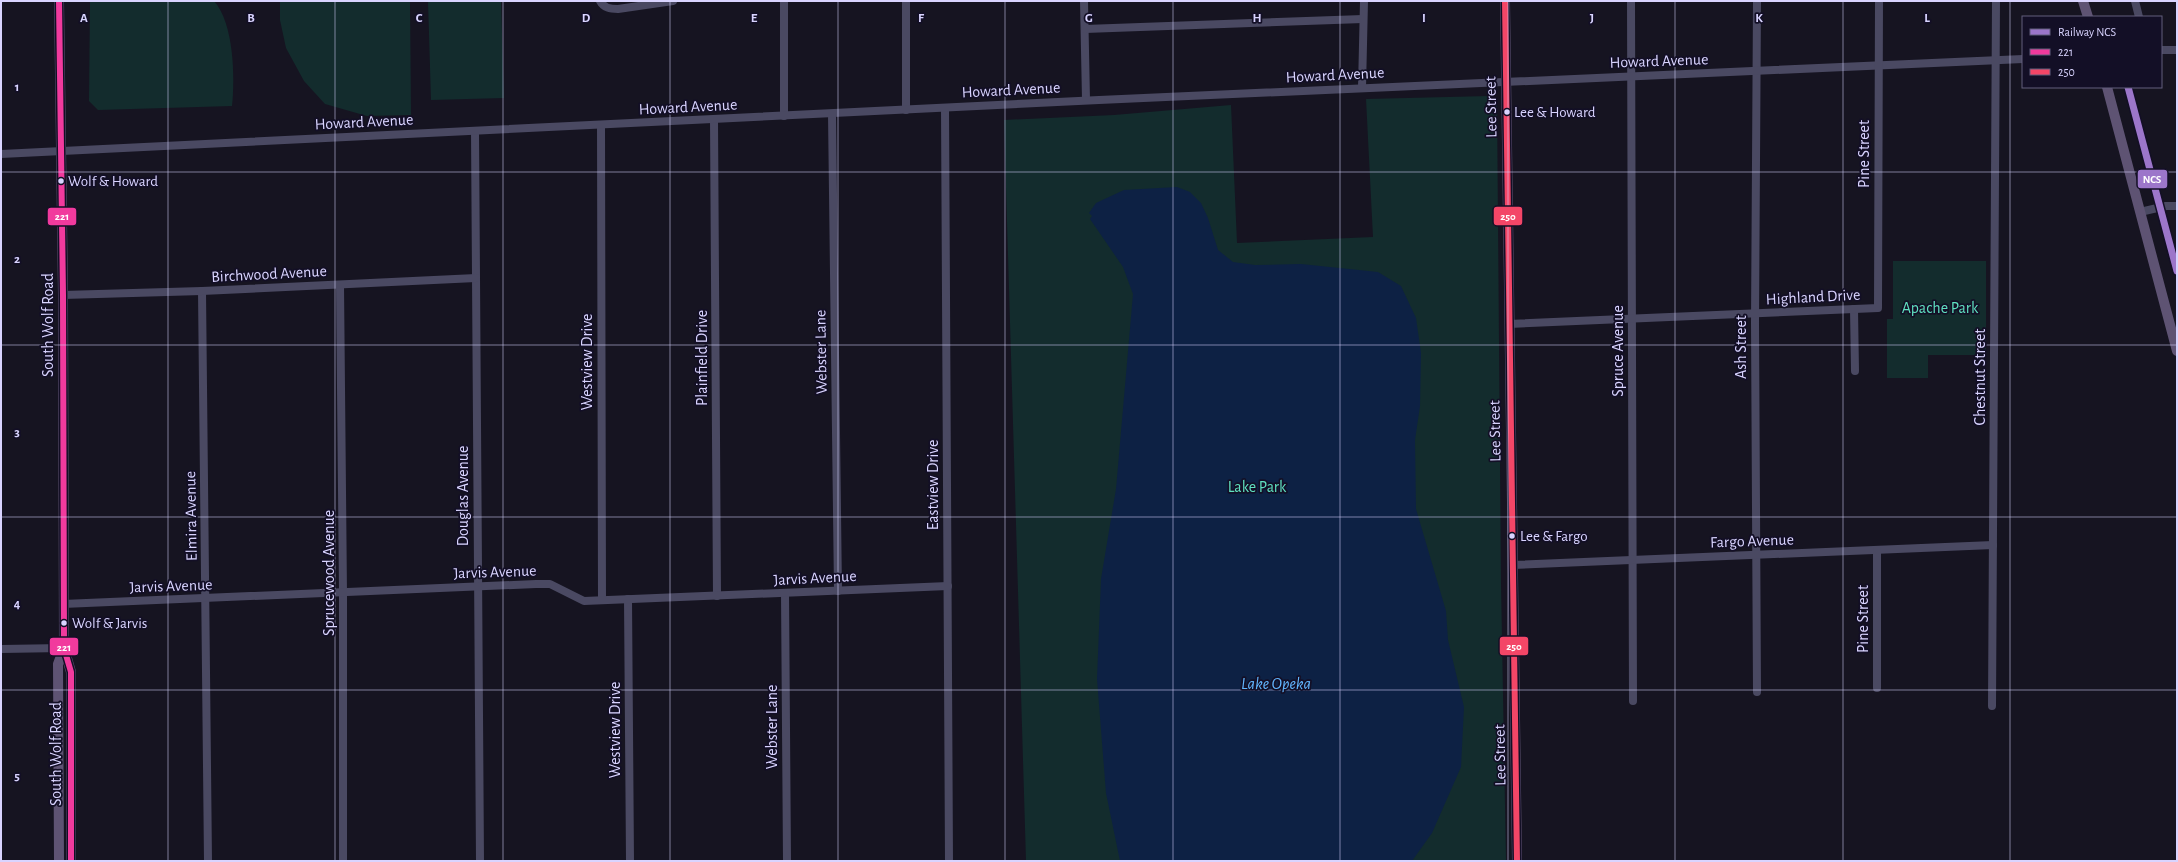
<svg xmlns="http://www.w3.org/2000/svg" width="2178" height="862" font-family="'Alegreya Sans',sans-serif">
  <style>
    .green { fill: #132c2d }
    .water { fill: #0d2144 }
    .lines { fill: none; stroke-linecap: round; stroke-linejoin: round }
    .minor { stroke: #4a4962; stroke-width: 8 }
    .major { stroke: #5e5373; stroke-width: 10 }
    .bus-1-casing { stroke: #130f26; stroke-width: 9 }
    .bus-2-casing { stroke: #130f26; stroke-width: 9 }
    .bus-1 { stroke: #f13a9d; stroke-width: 6 }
    .bus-2 { stroke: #f34667; stroke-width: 6 }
    .rail-1-casing { stroke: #130f26; stroke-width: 10 }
    .rail-1 { stroke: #9c76ca; stroke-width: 7 }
    .grid { fill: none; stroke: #d9d4ff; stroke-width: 1; stroke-opacity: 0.55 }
    .bus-dot { fill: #d9d4ff; stroke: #130f26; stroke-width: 1.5 }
    .labels { text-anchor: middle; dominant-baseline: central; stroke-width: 3.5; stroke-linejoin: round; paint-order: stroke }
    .bus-label { font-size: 15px; fill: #d9d4ff; stroke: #130f26; text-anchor: start }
    .street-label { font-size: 16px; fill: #d9d4ff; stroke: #130f26 }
    .park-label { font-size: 16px; fill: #5fe0c0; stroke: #130f26 }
    .water-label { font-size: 17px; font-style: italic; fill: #62b6ff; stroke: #130f26 }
    .grid-label { font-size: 13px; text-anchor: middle; font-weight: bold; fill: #d9d4ff; stroke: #130f26; stroke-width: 3.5; stroke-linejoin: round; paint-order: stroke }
    .line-badge { stroke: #130f26; stroke-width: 1.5 }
    .badge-label { font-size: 11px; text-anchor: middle; font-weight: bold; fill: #fff }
  </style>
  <rect width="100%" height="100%" fill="#161421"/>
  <g class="green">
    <path d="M90,1H214C234,23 235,78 232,106L98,110L89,101Z"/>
    <polygon points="280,1 410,1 411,115 367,116 325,104 304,81 286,48 280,20"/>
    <polygon points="428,1 501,1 504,98 431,100"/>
    <polygon points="1489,96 1497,100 1501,583 1506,861 1026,861 1004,120 1114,115 1231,105 1237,243 1373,237 1366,99"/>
    <polygon points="1893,261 1986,261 1986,355 1928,355 1928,378 1887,378 1887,319 1893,319"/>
  </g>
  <polygon class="water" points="1177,187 1190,192 1201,203 1208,218 1218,250 1233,262 1255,265 1301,264 1378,272 1401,286 1416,318 1421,353 1420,406 1415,440 1416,509 1446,611 1448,640 1464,707 1461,767 1432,833 1412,861 1120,861 1106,793 1097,679 1101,579 1116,489 1133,294 1123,267 1090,219 1092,216 1089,213 1096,203 1124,190"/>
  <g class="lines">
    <g class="minor">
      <path d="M600,1C604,8 610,9 618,9L673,1"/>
      <polyline points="906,1 906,110"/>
      <polyline points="1084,1 1086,100"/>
      <polyline points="1631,1 1633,701"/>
      <polyline points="1757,1 1755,323 1757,692"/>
      <polyline points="2135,1 2139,17"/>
      <polyline points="1085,29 1363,19"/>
      <polyline points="2161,50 2177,50"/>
      <polyline points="1362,88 1364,1"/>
      <polyline points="945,108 949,861"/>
      <polyline points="832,114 838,591"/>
      <polyline points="784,116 784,1"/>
      <polyline points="714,120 717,596"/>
      <polyline points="601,125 602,600"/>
      <polyline points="475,131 480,861"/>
      <polyline points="1,154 1099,100 2023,59"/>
      <polyline points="2140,212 2166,206 2177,206"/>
      <polyline points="340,285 343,593 343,861"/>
      <polyline points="202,291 208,861"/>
      <polyline points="63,295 202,291 476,278"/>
      <polyline points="1854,309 1855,371"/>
      <polyline points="1509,324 1878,308 1879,1"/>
      <polyline points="1512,565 1993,545"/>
      <polyline points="785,593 787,861"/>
      <polyline points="628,599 630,861"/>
      <polyline points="63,604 536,584 550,584 584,601 948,586"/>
      <polyline points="1,649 64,648"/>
      <polyline points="1877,688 1877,550"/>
      <polyline points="1992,706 1996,1"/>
    </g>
    <g class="major">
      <polyline points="59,1 63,295 64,648 71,672 71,861"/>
      <polyline points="1505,1 1517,861"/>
      <polyline points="2083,1 2088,17"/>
      <polyline points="2107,87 2177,351"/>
      <polyline points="59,861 58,664 64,648"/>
    </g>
    <defs>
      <polyline id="bus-1" points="59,1 63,295 64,648 71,672 71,861"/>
      <polyline id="bus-2" points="1505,1 1517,861"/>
    </defs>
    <use href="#bus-1" class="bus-1-casing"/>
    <use href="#bus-2" class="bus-2-casing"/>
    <use href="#bus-1" class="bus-1"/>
    <use href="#bus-2" class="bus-2"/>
    <defs>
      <polyline id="rail-1" points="2128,87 2177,271"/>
    </defs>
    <use href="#rail-1" class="rail-1-casing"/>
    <use href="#rail-1" class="rail-1"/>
  </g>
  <path class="grid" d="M168,1V861M335,1V861M503,1V861M670,1V861M838,1V861M1005,1V861M1173,1V861M1340,1V861M1508,1V861M1675,1V861M1843,1V861M2010,1V861M1,172H2177M1,345H2177M1,517H2177M1,690H2177"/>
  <g class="bus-dot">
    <circle cx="1507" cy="112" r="3.5"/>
    <circle cx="61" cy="181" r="3.5"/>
    <circle cx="1512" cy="536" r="3.5"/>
    <circle cx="64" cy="623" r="3.5"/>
  </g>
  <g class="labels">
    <g class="bus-label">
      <text x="1514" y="112">Lee &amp; Howard</text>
      <text x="68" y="181">Wolf &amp; Howard</text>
      <text x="1520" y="536">Lee &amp; Fargo</text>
      <text x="72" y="623">Wolf &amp; Jarvis</text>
    </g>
    <g class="street-label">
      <text transform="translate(1659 61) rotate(-2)">Howard Avenue</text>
      <text transform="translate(1335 75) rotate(-3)">Howard Avenue</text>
      <text transform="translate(1011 90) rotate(-3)">Howard Avenue</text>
      <text transform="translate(688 107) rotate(-3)">Howard Avenue</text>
      <text transform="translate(1491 107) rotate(-91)">Lee Street</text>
      <text transform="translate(364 122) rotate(-3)">Howard Avenue</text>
      <text transform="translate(1864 154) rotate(-90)">Pine Street</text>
      <text transform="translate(269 274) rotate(-3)">Birchwood Avenue</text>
      <text transform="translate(1813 297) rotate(-3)">Highland Drive</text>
      <text transform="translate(48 325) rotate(-90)">South Wolf Road</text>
      <text transform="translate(1741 347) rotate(-90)">Ash Street</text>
      <text transform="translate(1618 351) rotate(-90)">Spruce Avenue</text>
      <text transform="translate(821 352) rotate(-91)">Webster Lane</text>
      <text transform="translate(702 358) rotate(-90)">Plainfield Drive</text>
      <text transform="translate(587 362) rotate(-90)">Westview Drive</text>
      <text transform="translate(1980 377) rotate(-90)">Chestnut Street</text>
      <text transform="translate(1495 431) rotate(-91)">Lee Street</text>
      <text transform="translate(933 485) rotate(-90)">Eastview Drive</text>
      <text transform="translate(463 496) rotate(-90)">Douglas Avenue</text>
      <text transform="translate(191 516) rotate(-91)">Elmira Avenue</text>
      <text transform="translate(1752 541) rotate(-2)">Fargo Avenue</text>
      <text transform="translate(495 572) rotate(-2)">Jarvis Avenue</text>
      <text transform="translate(329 573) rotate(-90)">Sprucewood Avenue</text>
      <text transform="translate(815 578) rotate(-3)">Jarvis Avenue</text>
      <text transform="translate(171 586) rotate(-2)">Jarvis Avenue</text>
      <text transform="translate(1863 619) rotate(-90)">Pine Street</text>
      <text transform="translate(772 727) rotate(-90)">Webster Lane</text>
      <text transform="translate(615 730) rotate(-90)">Westview Drive</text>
      <text transform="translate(56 754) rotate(-90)">South Wolf Road</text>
      <text transform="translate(1500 755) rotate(-91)">Lee Street</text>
    </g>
    <g class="park-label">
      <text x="1940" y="308">Apache Park</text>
      <text x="1257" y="487">Lake Park</text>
    </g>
    <g class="water-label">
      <text x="1276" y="683">Lake Opeka</text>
    </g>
  </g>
  <g class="grid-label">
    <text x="84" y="22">A</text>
    <text x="251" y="22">B</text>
    <text x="419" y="22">C</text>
    <text x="586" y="22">D</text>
    <text x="754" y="22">E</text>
    <text x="921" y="22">F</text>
    <text x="1089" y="22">G</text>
    <text x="1257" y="22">H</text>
    <text x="1424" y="22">I</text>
    <text x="1592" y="22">J</text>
    <text x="1759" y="22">K</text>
    <text x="1927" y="22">L</text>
    <text x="17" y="91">1</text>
    <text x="17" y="263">2</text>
    <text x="17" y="436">3</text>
    <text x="17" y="608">4</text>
    <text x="17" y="780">5</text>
  </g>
  <g class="line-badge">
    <rect x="2137" y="169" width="31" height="20" rx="4" fill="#9c76ca"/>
    <rect x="1493" y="206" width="30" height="20" rx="4" fill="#f34667"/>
    <rect x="47" y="207" width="30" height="19" rx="4" fill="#f13a9d"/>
    <rect x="1499" y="636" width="30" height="20" rx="4" fill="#f34667"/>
    <rect x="49" y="637" width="30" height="19" rx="4" fill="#f13a9d"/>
  </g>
  <g class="badge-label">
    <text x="2152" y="183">NCS</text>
    <text x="1508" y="220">250</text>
    <text x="62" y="220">221</text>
    <text x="1514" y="650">250</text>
    <text x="64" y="651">221</text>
  </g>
  <rect width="2178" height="862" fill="none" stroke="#d9d4ff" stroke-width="4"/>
  <rect x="2022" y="16" width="140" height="72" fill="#130f26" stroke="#625e7d"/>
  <rect x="2030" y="29" width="20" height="6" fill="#9c76ca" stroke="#625e7d"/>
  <text x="2058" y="36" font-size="12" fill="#d9d4ff">Railway NCS</text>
  <rect x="2030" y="49" width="20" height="6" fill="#f13a9d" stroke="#625e7d"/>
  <text x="2058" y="56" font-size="12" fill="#d9d4ff">221</text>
  <rect x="2030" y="69" width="20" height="6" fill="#f34667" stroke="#625e7d"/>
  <text x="2058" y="76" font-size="12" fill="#d9d4ff">250</text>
</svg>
